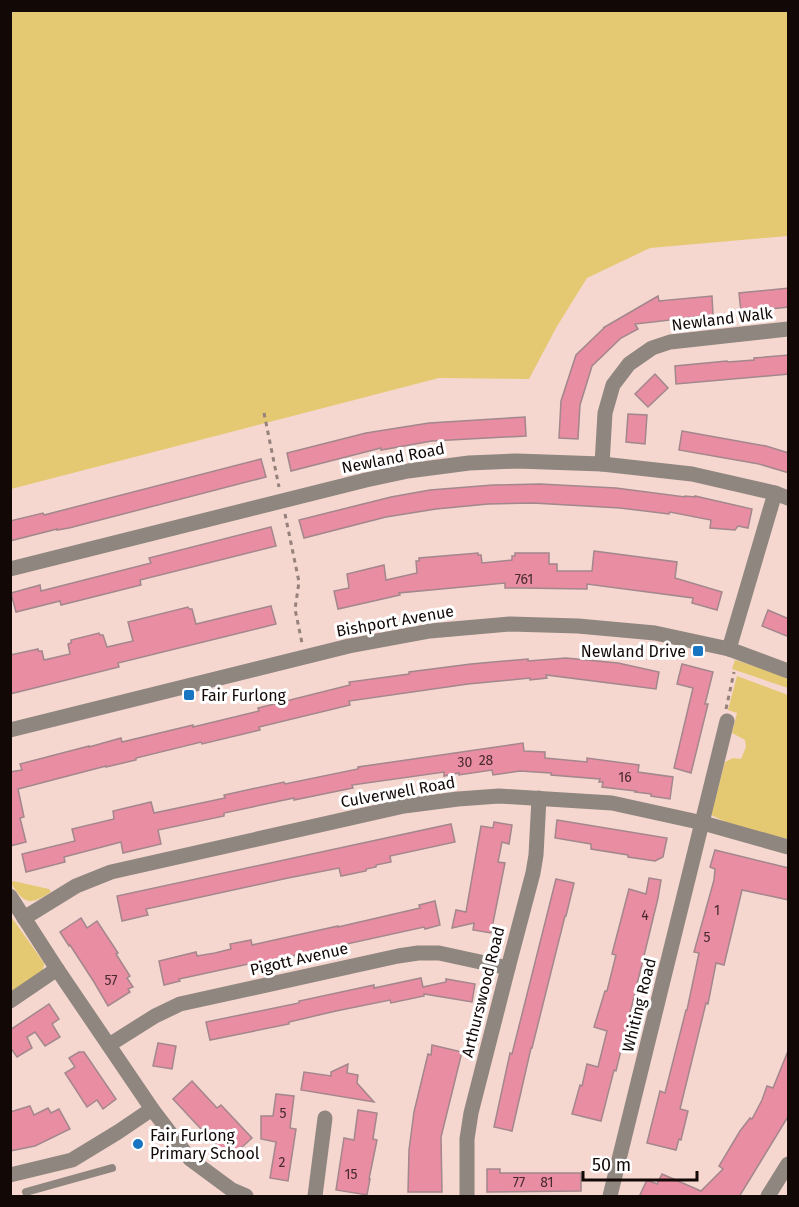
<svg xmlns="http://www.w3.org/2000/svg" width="799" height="1207" font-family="'Fira Sans',sans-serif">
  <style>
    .green { fill: #e4c972 }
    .building { fill: #e98da2; stroke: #a2878c; stroke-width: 1.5 }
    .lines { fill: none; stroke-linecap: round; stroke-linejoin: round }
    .path { stroke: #96817c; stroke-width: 3; stroke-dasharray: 4.5 4.5; stroke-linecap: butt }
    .service { stroke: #8f867f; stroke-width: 8 }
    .minor { stroke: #8f867f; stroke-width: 15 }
    .poi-dot { fill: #1775c1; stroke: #fff; stroke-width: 2 }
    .labels { text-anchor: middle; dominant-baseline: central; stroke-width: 6; stroke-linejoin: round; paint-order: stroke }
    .number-label { font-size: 14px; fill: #482a2e }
    .street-label { font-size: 16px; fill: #120907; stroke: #fff }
    .poi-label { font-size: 16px; fill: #120907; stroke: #fff; text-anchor: start }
  </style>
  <rect width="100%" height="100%" fill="#f5d7d0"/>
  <g class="green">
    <polygon points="11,10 788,11 788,236 650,248 587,278 556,328 529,379 439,378 11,489"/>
    <polygon points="735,660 788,677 788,688 732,669"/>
    <polygon points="737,676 788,695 788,839 732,825 711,815 725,762 733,758 741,759 746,747 745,740 732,733 737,713 728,710"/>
    <path d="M13,881L49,889L51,892C29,906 24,904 11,883Z"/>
    <polygon points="10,915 44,963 44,966 42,971 10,993"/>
  </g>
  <g class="building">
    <polygon points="789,288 789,307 741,312 739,293"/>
    <polygon points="658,296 659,301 712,296 713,315 635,324 638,329 621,338 592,366 580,405 578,439 559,438 561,401 576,355 605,327 603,328"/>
    <polygon points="789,355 789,374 676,384 675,366 727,361 728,362 754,360 754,358"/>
    <polygon points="655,374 668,388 648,407 635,394"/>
    <polygon points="628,414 647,415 645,444 626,442"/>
    <polygon points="525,417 526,436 432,441 381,450 381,448 291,471 287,453 366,433 429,423"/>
    <polygon points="682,431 766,446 789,453 789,473 759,464 679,450"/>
    <polygon points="261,459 266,477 69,528 57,530 57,529 10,541 10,521 43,513 44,515"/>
    <polygon points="540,484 616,488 685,497 685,496 695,497 695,496 752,509 748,528 738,526 735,530 710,528 711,520 670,512 669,514 620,508 533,503 488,504 436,509 386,517 304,538 299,520 391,497 430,490 493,485"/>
    <polygon points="271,527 276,546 140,580 141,585 61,605 60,601 16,612 11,593 40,585 41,591 151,563 149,558"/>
    <polygon points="594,551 677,562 675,578 722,592 717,610 692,603 693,598 587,584 587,589 521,588 505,588 505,583 399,593 400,595 338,609 334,591 349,588 347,574 384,565 386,580 417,573 416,561 419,561 419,558 478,553 478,555 481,555 482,563 512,560 512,556 515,556 515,553 549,553 549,564 557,564 557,571 592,571"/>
    <polygon points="271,606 276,624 118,663 119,667 10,694 10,655 38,649 38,651 42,651 44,660 70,654 68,644 71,643 71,640 99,633 100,635 103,635 107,647 133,641 128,622 188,607 189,609 192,609 196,624"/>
    <polygon points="768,610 789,619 789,637 762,626"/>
    <polygon points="566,658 618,663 659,672 656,689 546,675 547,678 530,680 530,678 468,684 349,701 350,705 259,727 260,730 202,744 201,742 136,758 136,760 106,767 106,766 18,789 24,817 20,818 26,842 10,846 10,772 22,770 20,764 89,746 89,747 121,738 122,742 193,725 193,727 259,711 258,708 350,685 349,682 409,674 409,672 471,664 528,659 528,661"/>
    <polygon points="682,664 713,672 705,704 708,704 691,773 674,768 693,688 677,684"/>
    <polygon points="523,743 524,751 545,752 545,758 587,762 587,758 639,765 638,772 673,777 670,799 651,796 651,794 635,792 636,791 602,787 603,782 599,782 600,779 551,775 551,773 520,771 493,775 492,770 459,775 459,773 444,776 444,772 352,785 353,788 294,800 294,798 224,813 224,816 158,830 161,844 123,853 121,842 64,857 65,862 26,872 22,854 75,841 72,829 114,819 113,811 151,802 154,813 225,798 224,795 284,782 285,784 358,769 358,767"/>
    <polygon points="557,820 667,838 663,857 655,861 628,857 628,855 591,849 591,844 555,838"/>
    <polygon points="494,822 512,825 509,844 502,842 498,862 505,863 491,933 473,930 474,923 452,928 456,910 466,912 481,826 493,828"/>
    <polygon points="451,824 455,842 390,856 391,862 376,865 376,867 366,869 366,871 341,876 339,868 288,878 146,909 148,915 122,921 117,896"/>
    <polygon points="715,850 789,868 789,900 742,890 724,965 716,963 708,1004 706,1003 680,1109 688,1111 681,1140 679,1139 676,1150 647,1143 660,1091 665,1093 686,1010 687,1010 699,953 694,952 714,880 715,869 710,867"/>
    <polygon points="649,878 661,880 658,898 616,1071 614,1070 601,1121 572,1114 580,1085 582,1086 587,1064 598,1067 607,1031 594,1027 605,991 607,991 616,955 612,954 629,889 646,894"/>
    <polygon points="556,879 574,883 566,916 565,916 532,1048 531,1048 512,1131 494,1127 510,1053 512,1054"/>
    <polygon points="435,901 440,925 425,929 424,927 269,961 253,963 179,979 180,981 164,985 159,961 196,952 197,956 215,953 231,949 230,944 251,940 252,945 338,926 338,927 420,908 419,905"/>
    <polygon points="81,918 87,928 97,921 118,953 116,954 130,976 127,978 133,987 128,989 130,992 108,1006 94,982 70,945 69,946 60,932"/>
    <polygon points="421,978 423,987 446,982 446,979 475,984 472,1002 424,994 424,996 391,1003 390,1000 336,1011 289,1022 289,1024 210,1040 206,1022 299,1003 299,1001 374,985 374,988"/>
    <polygon points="49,1004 59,1019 52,1024 60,1037 45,1046 35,1032 27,1037 32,1048 17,1057 10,1047 10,1030"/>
    <polygon points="158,1043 176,1046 172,1069 153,1066"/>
    <polygon points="432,1045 462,1052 441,1137 442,1192 408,1192 409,1150 414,1112 428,1054 431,1055"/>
    <polygon points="788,1051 789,1115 739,1197 639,1197 647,1180 657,1184 662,1174 701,1191 723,1169 719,1166 740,1131 750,1118 752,1119 762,1100 767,1086 773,1088"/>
    <polygon points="79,1052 84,1052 116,1099 103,1109 97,1100 87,1107 65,1073 75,1067 69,1058"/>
    <polygon points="348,1064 347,1073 358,1075 357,1083 374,1102 301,1090 304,1072 331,1076 331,1072"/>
    <polygon points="192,1081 217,1108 221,1105 252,1138 229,1159 173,1099"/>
    <polygon points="276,1094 294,1096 290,1128 296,1129 288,1181 270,1178 276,1142 261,1139 261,1116 273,1116"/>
    <polygon points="30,1106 34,1115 48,1108 51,1113 59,1109 70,1129 35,1146 10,1151 10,1112"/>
    <polygon points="358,1110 377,1113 373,1139 377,1140 369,1179 370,1179 367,1195 336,1190 344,1138 354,1140"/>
    <polygon points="487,1169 500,1169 500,1173 581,1173 581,1191 487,1192"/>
  </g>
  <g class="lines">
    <g class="path">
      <polyline points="264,413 279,487"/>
      <polyline points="285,514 299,582 295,609 302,643"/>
      <polyline points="726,709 734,672"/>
    </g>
    <polyline class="service" points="26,1192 112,1168"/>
    <g class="minor">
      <polyline points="602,464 605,413 613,385 629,364 652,348 670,342 788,329"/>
      <polyline points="10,569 366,480 408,471 469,463 517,461 602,464 692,474 775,493 788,498"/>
      <polyline points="729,649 775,493"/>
      <polyline points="10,730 349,646 430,631 510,624 578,626 655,633 729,649 788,671"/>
      <polyline points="10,896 57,969 152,1109 190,1159 232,1190 246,1196"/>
      <polyline points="24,918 76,886 111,872 404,806 458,799 499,796 612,803 703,823 788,847"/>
      <polyline points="10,1001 57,969"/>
      <polyline points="109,1045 155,1016 180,1004 398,956 418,953 439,953 508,968"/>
      <polyline points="10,1175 72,1160 118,1132 152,1109"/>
      <polyline points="315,1196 325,1118"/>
      <polyline points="467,1196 467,1139 471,1113 508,968 533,873 536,855 539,798"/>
      <polyline points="610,1196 727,721"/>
      <polyline points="768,1196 788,1164"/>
    </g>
  </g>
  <g class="poi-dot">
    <rect x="692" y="645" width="12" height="12" rx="3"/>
    <rect x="183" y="689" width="12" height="12" rx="3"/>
    <circle cx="138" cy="1144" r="6"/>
  </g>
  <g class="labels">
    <g class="number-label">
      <text x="524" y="579">761</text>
      <text x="486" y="760">28</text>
      <text x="465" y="762">30</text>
      <text x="625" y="777">16</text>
      <text x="717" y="910">1</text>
      <text x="645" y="915">4</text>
      <text x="707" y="937">5</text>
      <text x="111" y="980">57</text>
      <text x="283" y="1113">5</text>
      <text x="282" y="1162">2</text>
      <text x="351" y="1174">15</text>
      <text x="519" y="1182">77</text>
      <text x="547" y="1182">81</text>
    </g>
    <g class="street-label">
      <text transform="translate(722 319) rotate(-7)">Newland Walk</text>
      <text transform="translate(393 458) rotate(-11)">Newland Road</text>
      <text transform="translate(395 621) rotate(-10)">Bishport Avenue</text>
      <text transform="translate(398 792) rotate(-10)">Culverwell Road</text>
      <text transform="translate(299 959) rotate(-13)">Pigott Avenue</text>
      <text transform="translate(483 992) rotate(-76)">Arthurswood Road</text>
      <text transform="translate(639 1005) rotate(-76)">Whiting Road</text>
    </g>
    <g class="poi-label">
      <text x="686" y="651" text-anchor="end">Newland Drive</text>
      <text x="201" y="695">Fair Furlong</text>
      <text x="150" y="1135">Fair Furlong<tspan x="150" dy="18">Primary School</tspan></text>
    </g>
  </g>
  <rect width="799" height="1207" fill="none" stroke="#120907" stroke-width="24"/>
  <path d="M583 1171v9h114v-9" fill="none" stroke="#120907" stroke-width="3"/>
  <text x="592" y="1171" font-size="18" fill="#120907" stroke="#ffffff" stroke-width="4.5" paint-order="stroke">50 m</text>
</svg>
